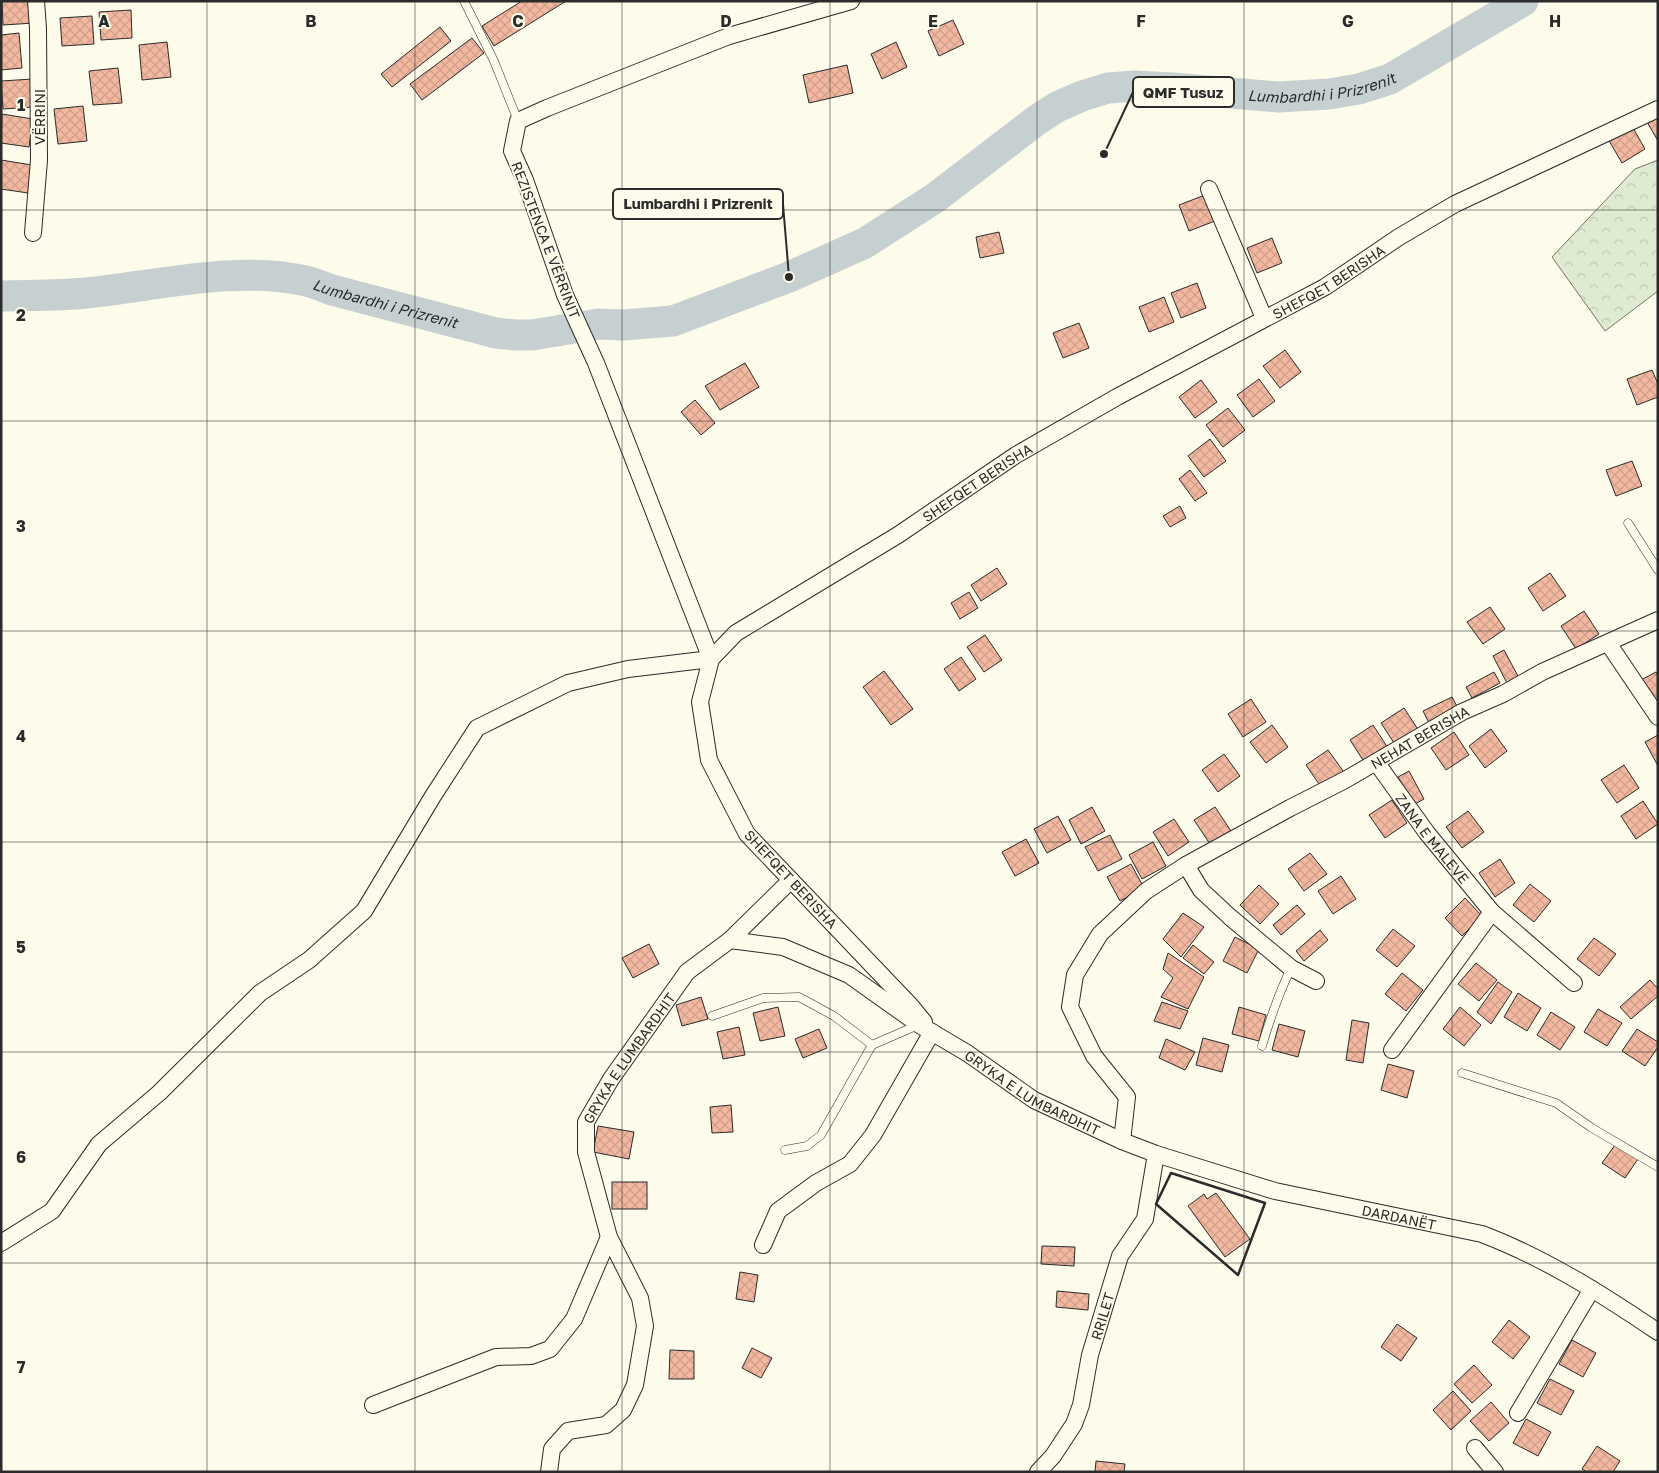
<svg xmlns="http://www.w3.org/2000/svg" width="1659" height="1473" font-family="'Golos Text',sans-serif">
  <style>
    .forest { fill: url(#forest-crowns); stroke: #74746e }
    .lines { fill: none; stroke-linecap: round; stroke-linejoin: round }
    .river { stroke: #c7d0d0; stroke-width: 31 }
    .building { fill: url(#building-cross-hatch); stroke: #2b2b2b }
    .service-casing { stroke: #2b2b2b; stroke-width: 9 }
    .minor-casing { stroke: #2b2b2b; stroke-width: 18 }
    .service { stroke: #fdfbea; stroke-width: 8 }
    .minor { stroke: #fdfbea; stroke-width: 16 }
    .wall { stroke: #2b2b2b; stroke-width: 2.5 }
    .grid { fill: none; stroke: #2b2b2b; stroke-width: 1; stroke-opacity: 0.55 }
    .labels { text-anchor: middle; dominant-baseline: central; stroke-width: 4; stroke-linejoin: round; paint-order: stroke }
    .street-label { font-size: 14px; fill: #2b2b2b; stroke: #fdfbea }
    .water-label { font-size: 15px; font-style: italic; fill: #2b2b2b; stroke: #fdfbea }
    .grid-label { font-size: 16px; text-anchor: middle; font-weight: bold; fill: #2b2b2b; stroke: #fdfbea; stroke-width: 4; stroke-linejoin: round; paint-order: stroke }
    .leader { fill: none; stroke: #2b2b2b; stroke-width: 2 }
    .callout-dot { fill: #2b2b2b; stroke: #fdfbea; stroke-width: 2 }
    .callout { fill: #fdfbea; stroke: #2b2b2b; stroke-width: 2 }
    .callout-label { font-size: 15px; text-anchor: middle; font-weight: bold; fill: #2b2b2b }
  </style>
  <defs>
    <pattern id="forest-crowns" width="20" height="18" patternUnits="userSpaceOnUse" patternTransform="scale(1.25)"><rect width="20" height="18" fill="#deebd1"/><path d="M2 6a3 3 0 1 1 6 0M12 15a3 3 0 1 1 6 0" fill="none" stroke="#bfcab4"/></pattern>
    <pattern id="building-cross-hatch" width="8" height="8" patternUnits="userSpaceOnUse" patternTransform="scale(1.25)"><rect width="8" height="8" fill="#f2b8a0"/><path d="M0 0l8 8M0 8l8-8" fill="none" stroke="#d09e8a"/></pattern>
  </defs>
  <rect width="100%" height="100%" fill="#fdfbea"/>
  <polygon class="forest" points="1658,160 1658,291 1605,331 1552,257 1635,169"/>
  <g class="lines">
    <path class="river" id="s1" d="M1,296C29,295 58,296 86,293C156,286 237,265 306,281C315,283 323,287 332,290L496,333L515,335H532L599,324L623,325L673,321L789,277L865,243L935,198L1037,120L1057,107L1082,96L1108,88L1135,86L1173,88L1278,97L1329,94L1359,89L1390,79L1523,1"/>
  </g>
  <g class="building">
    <polygon points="2,1 33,1 34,23 3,25"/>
    <polygon points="522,1 566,1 494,46 482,26"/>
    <polygon points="131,10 132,38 101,40 99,12"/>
    <polygon points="92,16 94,44 62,46 60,18"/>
    <polygon points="953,20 964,44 939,56 928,31"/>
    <polygon points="440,27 451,41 392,87 381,74"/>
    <polygon points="19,33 22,68 1,70 1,35"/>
    <polygon points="472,38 484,53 422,100 410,84"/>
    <polygon points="167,42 171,77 142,80 139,45"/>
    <polygon points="896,42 907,67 882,79 871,54"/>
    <polygon points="847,65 853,93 809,103 803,75"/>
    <polygon points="118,68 122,103 93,105 89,71"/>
    <polygon points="33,79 34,107 3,109 1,81"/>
    <polygon points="83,106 87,141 58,144 54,109"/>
    <polygon points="1658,113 1658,141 1646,120"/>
    <polygon points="2,114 33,119 29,147 1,143"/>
    <polygon points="1632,126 1645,149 1622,163 1608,139"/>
    <polygon points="1,160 32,165 28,193 1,189"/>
    <polygon points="1205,195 1215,221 1189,231 1179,205"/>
    <polygon points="999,232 1004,253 980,258 976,237"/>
    <polygon points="1272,238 1282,263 1257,273 1247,248"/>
    <polygon points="1197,283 1206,308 1181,318 1171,293"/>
    <polygon points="1164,297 1174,322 1149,332 1139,307"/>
    <polygon points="1079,323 1089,348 1063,358 1053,333"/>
    <polygon points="1285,350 1301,372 1280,388 1263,366"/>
    <polygon points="745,363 759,387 720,410 705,386"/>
    <polygon points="1652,370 1658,384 1658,397 1637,405 1627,379"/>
    <polygon points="1259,379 1275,401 1253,417 1237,395"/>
    <polygon points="1201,380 1217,402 1195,418 1179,397"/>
    <polygon points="695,400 715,423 701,435 681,412"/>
    <polygon points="1228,408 1245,430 1223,447 1206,425"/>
    <polygon points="1210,439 1226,461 1204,477 1188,456"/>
    <polygon points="1632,461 1642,486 1616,496 1606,470"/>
    <polygon points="1190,470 1207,493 1195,501 1179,479"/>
    <polygon points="1180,506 1186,518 1170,527 1163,516"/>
    <polygon points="997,568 1007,584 981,601 971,585"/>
    <polygon points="1550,573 1566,596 1543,611 1528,588"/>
    <polygon points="969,592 978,608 960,619 951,603"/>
    <polygon points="1490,607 1505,629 1483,644 1467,622"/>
    <polygon points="1584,611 1599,634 1576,649 1561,626"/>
    <polygon points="985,635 1002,660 984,672 967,647"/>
    <polygon points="1504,650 1519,678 1508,685 1493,656"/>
    <polygon points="961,657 976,679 959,691 944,669"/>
    <polygon points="884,671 913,709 891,725 863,687"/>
    <polygon points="1494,672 1500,683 1472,698 1466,687"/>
    <polygon points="1656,672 1658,676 1658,710 1641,680"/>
    <polygon points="1452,697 1458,708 1429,723 1423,711"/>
    <polygon points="1251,699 1266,722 1243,737 1228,714"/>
    <polygon points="1404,708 1419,731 1396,746 1381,723"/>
    <polygon points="1272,725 1288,747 1266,763 1250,742"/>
    <polygon points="1373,725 1388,748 1365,763 1350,740"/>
    <polygon points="1491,729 1507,751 1485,768 1469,746"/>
    <polygon points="1454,732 1469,755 1446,770 1431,748"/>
    <polygon points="1658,735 1658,766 1645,742"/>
    <polygon points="1328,750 1344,772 1321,787 1306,765"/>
    <polygon points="1224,754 1240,776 1218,792 1202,770"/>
    <polygon points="1624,765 1639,788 1617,803 1601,780"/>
    <polygon points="1409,771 1424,799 1413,805 1398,777"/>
    <polygon points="1392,800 1407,823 1385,838 1369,815"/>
    <polygon points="1643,801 1658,824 1636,839 1621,816"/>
    <polygon points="1092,807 1105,831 1081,844 1069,820"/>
    <polygon points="1215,807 1231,831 1210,844 1194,820"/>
    <polygon points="1468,811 1484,832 1462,848 1446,827"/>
    <polygon points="1058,816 1071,840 1047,853 1034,829"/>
    <polygon points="1174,819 1189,842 1168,856 1153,832"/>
    <polygon points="1110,835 1122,859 1098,871 1085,847"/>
    <polygon points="1026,839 1039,863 1015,876 1002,852"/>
    <polygon points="1153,842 1166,866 1142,879 1129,855"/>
    <polygon points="1310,853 1327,874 1304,891 1288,869"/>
    <polygon points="1500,859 1515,883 1495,897 1479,873"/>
    <polygon points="1131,864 1144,888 1120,901 1107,877"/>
    <polygon points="1341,876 1356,899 1333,914 1318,891"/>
    <polygon points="1530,884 1551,901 1534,922 1513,905"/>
    <polygon points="1259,885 1279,904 1260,924 1240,905"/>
    <polygon points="1465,898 1482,916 1462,936 1445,918"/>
    <polygon points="1297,905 1305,914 1281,935 1273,925"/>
    <polygon points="1183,913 1204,927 1181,957 1163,939"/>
    <polygon points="1393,929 1415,946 1397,967 1376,950"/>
    <polygon points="1320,930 1328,940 1304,961 1296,951"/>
    <polygon points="1235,937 1259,949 1247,973 1223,961"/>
    <polygon points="1594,938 1616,954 1599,976 1577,959"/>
    <polygon points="649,944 659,964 633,978 622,958"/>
    <polygon points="1193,945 1214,962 1204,974 1183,958"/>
    <polygon points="1168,953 1204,977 1188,1009 1161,997 1173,978 1163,969"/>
    <polygon points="1476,963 1497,980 1479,1001 1458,984"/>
    <polygon points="1402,973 1423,990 1406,1011 1385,994"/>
    <polygon points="1650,980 1658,989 1658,996 1631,1019 1620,1007"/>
    <polygon points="1498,982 1512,992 1491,1024 1477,1012"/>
    <polygon points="1518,993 1541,1008 1527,1031 1504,1017"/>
    <polygon points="701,997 708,1019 682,1026 676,1005"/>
    <polygon points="1162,1002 1188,1011 1180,1029 1154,1021"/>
    <polygon points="778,1007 785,1036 760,1041 753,1013"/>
    <polygon points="1239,1007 1266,1015 1259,1041 1232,1034"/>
    <polygon points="1460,1007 1481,1025 1464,1046 1443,1029"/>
    <polygon points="1598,1009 1622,1023 1607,1046 1584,1032"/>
    <polygon points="1551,1012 1575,1027 1560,1050 1537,1035"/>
    <polygon points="1352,1020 1369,1023 1363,1063 1346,1060"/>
    <polygon points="1279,1024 1305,1031 1298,1057 1272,1050"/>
    <polygon points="739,1027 745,1055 723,1059 717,1032"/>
    <polygon points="819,1029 827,1048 803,1058 795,1039"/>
    <polygon points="1637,1029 1658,1042 1658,1047 1645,1066 1622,1051"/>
    <polygon points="1203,1038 1229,1045 1222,1072 1196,1065"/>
    <polygon points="1166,1039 1195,1052 1185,1070 1159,1058"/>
    <polygon points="1388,1064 1414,1071 1407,1098 1381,1090"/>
    <polygon points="731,1105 733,1132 712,1133 710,1107"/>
    <polygon points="598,1126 634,1132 629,1159 593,1152"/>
    <polygon points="1618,1141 1640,1156 1625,1178 1602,1163"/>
    <rect x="612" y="1182" width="35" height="27"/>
    <polygon points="1216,1193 1250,1239 1225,1257 1188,1206 1204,1194 1207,1199"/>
    <polygon points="1042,1246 1075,1247 1074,1266 1041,1264"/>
    <polygon points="740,1272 758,1275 754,1302 736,1299"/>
    <polygon points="1057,1291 1089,1294 1088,1310 1056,1307"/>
    <polygon points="1509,1320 1530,1337 1513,1359 1492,1342"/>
    <polygon points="1397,1324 1417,1338 1401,1361 1381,1347"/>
    <polygon points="1572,1340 1596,1353 1583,1377 1559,1364"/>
    <polygon points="752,1348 772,1358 761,1378 742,1368"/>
    <polygon points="670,1350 694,1351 694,1379 669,1379"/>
    <polygon points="1474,1365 1492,1385 1472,1403 1454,1384"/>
    <polygon points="1550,1379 1574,1391 1561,1415 1537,1403"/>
    <polygon points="1453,1391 1471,1411 1451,1430 1433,1410"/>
    <polygon points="1491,1402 1509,1423 1489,1441 1470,1421"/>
    <polygon points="1526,1419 1551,1432 1538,1456 1513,1443"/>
    <polygon points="1597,1446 1620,1461 1613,1472 1587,1472 1582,1469"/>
    <polygon points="1096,1461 1125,1464 1124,1472 1095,1472"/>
  </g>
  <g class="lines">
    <defs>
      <g id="service">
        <polyline points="464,1 494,61 518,121"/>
        <polyline points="1628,523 1658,570"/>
        <polyline points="712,1016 763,998 799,997 834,1016 872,1045"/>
        <path d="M1262,1046C1270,1019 1279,993 1291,968"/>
        <polyline points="1462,1073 1556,1103 1592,1128 1658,1167"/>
        <polyline points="785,1150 807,1146 821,1135 872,1045 918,1025"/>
      </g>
      <g id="minor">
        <polyline points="1209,189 1264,318"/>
        <polyline points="33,233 39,160 38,28 36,1"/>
        <polyline points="1608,643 1658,717"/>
        <path id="s2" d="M1376,762L1427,833L1492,912L1574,983"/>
        <polyline points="1186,865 1201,890 1230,917 1291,968 1316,981"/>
        <polyline points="730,940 791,880"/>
        <path id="s3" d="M924,1022L911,1006L747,834L709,760L700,702L711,659L736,633L898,535L1016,455L1117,397L1325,287L1399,237L1455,204L1658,109"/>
        <polyline points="1392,1050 1492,912"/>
        <path id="s4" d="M1122,1141L1127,1097L1094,1056L1070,1007L1075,975L1100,934L1146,891L1186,865L1290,808L1345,780L1462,712L1503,694L1542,672L1658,620"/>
        <polyline points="1,1243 52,1211 99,1144 159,1093 260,993 309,960 364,911 433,796 477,728 568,683 628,669 711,659 596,363 565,295 525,180 512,151 518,121 547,108 729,36 851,1"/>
        <polyline points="763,1245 778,1211 816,1183 850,1164 873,1135 932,1032"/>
        <polyline points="373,1405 496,1357 531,1356 550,1349 574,1319 609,1237"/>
        <polyline points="1518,1413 1592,1289"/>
        <polyline points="1475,1448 1495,1472"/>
        <path id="s5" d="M549,1472L552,1449L568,1431L606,1425L623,1410L635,1385L645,1326L640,1298L609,1237L586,1152V1122L611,1079L687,972L730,940L783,947L849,975L918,1024L967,1053L1034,1100L1122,1141L1156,1154L1275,1191L1482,1234C1545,1258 1602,1294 1658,1332"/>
        <path id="s6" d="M1038,1472L1053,1456L1074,1424L1081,1405L1090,1355L1120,1256L1145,1219L1156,1154"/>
      </g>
    </defs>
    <use href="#service" class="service-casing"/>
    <use href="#minor" class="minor-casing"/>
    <use href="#service" class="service"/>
    <use href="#minor" class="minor"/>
    <polygon class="wall" points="1171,1173 1265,1203 1238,1275 1156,1204"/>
  </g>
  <path class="grid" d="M207,1V1472M415,1V1472M622,1V1472M830,1V1472M1037,1V1472M1244,1V1472M1452,1V1472M1,210H1658M1,421H1658M1,631H1658M1,842H1658M1,1052H1658M1,1263H1658"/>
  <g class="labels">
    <g class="street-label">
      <text transform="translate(39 117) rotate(-90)">VËRRINI</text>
      <text transform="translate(546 240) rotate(69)">REZISTENCA E VËRRINIT</text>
      <text stroke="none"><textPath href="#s3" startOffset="1170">SHEFQET BERISHA</textPath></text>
      <text stroke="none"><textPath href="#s3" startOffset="765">SHEFQET BERISHA</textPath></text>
      <text stroke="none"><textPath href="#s4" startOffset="609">NEHAT BERISHA</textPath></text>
      <text stroke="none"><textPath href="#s2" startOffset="95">ZANA E MALEVE</textPath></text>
      <text transform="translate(791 879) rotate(47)">SHEFQET BERISHA</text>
      <text stroke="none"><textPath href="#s5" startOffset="488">GRYKA E LUMBARDHIT</textPath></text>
      <text stroke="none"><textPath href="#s5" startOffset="989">GRYKA E LUMBARDHIT</textPath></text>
      <text stroke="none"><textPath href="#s5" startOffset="1379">DARDANËT</textPath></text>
      <text stroke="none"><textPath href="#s6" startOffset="172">RRILET</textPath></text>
    </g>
    <g class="water-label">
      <text stroke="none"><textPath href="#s1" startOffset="1394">Lumbardhi i Prizrenit</textPath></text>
      <text stroke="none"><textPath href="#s1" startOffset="389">Lumbardhi i Prizrenit</textPath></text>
    </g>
  </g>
  <g class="grid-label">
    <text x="104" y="27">A</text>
    <text x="311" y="27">B</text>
    <text x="518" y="27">C</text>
    <text x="726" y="27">D</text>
    <text x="933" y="27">E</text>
    <text x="1141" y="27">F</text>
    <text x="1348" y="27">G</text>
    <text x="1555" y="27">H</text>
    <text x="21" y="111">1</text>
    <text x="21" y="321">2</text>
    <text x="21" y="532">3</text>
    <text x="21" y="742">4</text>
    <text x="21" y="953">5</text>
    <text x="21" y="1163">6</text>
    <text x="21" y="1373">7</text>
  </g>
  <path class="leader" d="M1104 154L1133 92M789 277L783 204"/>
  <g class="callout-dot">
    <circle cx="1104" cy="154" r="5"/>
    <circle cx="789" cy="277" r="5"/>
  </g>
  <g class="callout">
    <rect x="1133" y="77" width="101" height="30" rx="5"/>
    <rect x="613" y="189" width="170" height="30" rx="5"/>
  </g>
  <g class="callout-label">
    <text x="1183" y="98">QMF Tusuz</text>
    <text x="698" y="209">Lumbardhi i Prizrenit</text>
  </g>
  <rect width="1659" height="1473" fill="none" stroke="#2b2b2b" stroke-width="5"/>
</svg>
